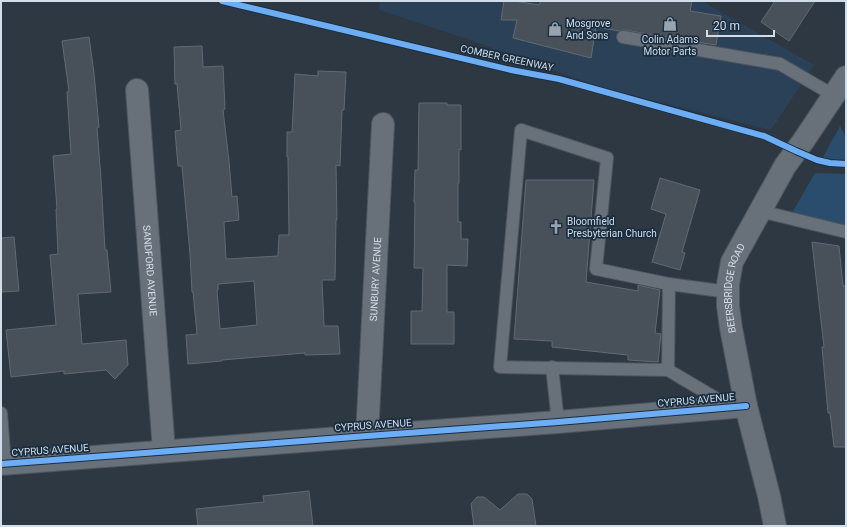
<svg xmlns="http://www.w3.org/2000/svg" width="847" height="527" font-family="Roboto,sans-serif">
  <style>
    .built { fill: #2a4158 }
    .green { fill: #2a4d6e }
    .building { fill: #48515a; stroke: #616a73; fill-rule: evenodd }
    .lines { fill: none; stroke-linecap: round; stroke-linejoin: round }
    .service-casing { stroke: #4c555e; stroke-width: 14 }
    .minor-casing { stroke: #4c555e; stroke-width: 24 }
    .secondary-casing { stroke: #4c555e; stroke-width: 24 }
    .service { stroke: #687079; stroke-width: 12 }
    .minor { stroke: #687079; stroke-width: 22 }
    .secondary { stroke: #687079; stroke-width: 22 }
    .cycleway-casing { stroke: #1b2e40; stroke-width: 8 }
    .cycleway { stroke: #6dadf4; stroke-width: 6 }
    .labels { text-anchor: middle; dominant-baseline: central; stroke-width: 3.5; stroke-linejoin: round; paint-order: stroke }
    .poi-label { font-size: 10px; fill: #d1dde9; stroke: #1b2e40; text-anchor: start }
    .street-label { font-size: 10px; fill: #d1dde9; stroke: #1b2e40 }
  </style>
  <rect width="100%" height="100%" fill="#2d3843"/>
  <polygon class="built" points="380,1 702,1 814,65 771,130 600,87 467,39 379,10"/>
  <g class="green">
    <polygon points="840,126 846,137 846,161 822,159"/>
    <polygon points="815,173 846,174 846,226 792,213"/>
  </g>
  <g class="building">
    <polygon points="504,1 514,1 539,5 541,1 692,1 690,11 721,16 716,45 624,30 619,31 596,27 591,58 513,38 517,20 501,20"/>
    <polygon points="775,1 815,1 789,41 761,22"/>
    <polygon points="89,37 94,73 99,127 97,128 101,179 105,250 107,250 111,292 78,294 82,344 126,340 128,365 115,379 106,370 64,374 64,371 11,377 6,330 56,325 50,255 58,254 56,209 57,209 53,156 71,154 67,92 69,91 62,41"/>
    <path d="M202,46L203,67L223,66L225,109L223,110L229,161L232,197L237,196L239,220L224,222L226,259L278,256L279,235H289L288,157H287V132H292L295,74L318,76V71L346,72L344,110H342L340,166L336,165L337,220H336L335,280H322L324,326H338L340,354L305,355V353L222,360V361L188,364L186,335L197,334L193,292H192L190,254L182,166H178L175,131L181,130L177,84H175L174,47ZM254,281L257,325L220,329L217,290H218V284Z"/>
    <polygon points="419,103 447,103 447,105 461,105 461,150 459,149 459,183 458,183 458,222 461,222 461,239 468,239 467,266 447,265 447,312 454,312 454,344 411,344 411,311 422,311 423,268 414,268 415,202 414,202 415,170 418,170"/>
    <polygon points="660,178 700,190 682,252 685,253 680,270 652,262 666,214 651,209"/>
    <polygon points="526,180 594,180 586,282 638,291 638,285 660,290 655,333 661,334 658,362 628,360 628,355 552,347 552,341 514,339"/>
    <polygon points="14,237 19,291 1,292 1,238"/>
    <polygon points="812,242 839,246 843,286 846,286 846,447 834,447 830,413 828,413 822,347 824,347"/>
    <polygon points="309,491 313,526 198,526 196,509 264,502 263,496"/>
    <polygon points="518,494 527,494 532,499 536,526 474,526 471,504 477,497 484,497 500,510"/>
  </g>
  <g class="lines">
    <defs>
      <g id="service">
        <polyline points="623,37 780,64 833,95"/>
        <polygon points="521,130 607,158 596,269 669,284 668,370 500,367"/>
        <polyline points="760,211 846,232"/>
        <polyline points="669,284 728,292"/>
        <polyline points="552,367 558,422"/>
        <polyline points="668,370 729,406"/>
        <polyline points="1,413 5,464"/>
      </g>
      <g id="minor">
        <path id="s1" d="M137,90L164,451"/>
        <path id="s2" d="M367,436L383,124"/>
        <polyline points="1,464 367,436 558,422 746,406"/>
      </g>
      <g id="secondary">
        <path id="s3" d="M775,526L769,496L746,406L731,328L728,306V284L732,262L785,166L804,140L846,77"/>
      </g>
    </defs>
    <use href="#service" class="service-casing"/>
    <use href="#minor" class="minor-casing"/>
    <use href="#secondary" class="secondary-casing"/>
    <use href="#service" class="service"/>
    <use href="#minor" class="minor"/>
    <use href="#secondary" class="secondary"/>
    <defs>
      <g id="cycleway">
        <polyline points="222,1 511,70 559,79 764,136 796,151 817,160 830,163 846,164"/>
        <polyline points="1,464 367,436 558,422 746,406"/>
      </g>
    </defs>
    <use href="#cycleway" class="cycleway-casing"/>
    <use href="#cycleway" class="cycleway"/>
  </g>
  <defs>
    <symbol id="shop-bare" viewBox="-9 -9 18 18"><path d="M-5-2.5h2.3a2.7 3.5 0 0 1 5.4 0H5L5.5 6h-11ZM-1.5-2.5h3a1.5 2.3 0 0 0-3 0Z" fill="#98a3af" stroke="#1b2e40" stroke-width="2.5" paint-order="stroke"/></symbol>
    <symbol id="church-bare" viewBox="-9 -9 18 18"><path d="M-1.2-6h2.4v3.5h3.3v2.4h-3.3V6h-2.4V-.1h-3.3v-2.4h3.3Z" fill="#98a3af" stroke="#1b2e40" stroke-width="2.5" paint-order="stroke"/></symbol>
  </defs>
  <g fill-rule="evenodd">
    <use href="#shop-bare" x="660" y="14" width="20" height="20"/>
    <use href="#shop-bare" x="545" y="19" width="20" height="20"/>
    <use href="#church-bare" x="546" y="217" width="20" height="20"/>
  </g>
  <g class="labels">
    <g class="poi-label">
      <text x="566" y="23">Mosgrove<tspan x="566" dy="12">And Sons</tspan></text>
      <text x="670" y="39" text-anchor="middle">Colin Adams<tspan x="670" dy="12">Motor Parts</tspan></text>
      <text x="567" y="221">Bloomfield<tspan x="567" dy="12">Presbyterian Church</tspan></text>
    </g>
    <g class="street-label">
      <text transform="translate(507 58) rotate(12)">COMBER GREENWAY</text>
      <text stroke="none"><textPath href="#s1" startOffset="181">SANDFORD AVENUE</textPath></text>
      <text stroke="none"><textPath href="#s2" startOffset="157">SUNBURY AVENUE</textPath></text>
      <text stroke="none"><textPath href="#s3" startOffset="244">BEERSBRIDGE ROAD</textPath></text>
      <text transform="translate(696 400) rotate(-5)">CYPRUS AVENUE</text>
      <text transform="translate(373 425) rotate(-4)">CYPRUS AVENUE</text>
      <text transform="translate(50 450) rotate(-4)">CYPRUS AVENUE</text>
    </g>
  </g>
  <rect width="847" height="527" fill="none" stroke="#d1dde9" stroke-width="4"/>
  <path d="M707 30v6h67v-6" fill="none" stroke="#d1dde9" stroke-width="2"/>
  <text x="713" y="30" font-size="12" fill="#d1dde9" stroke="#1b2e40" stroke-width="3" paint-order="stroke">20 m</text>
</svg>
